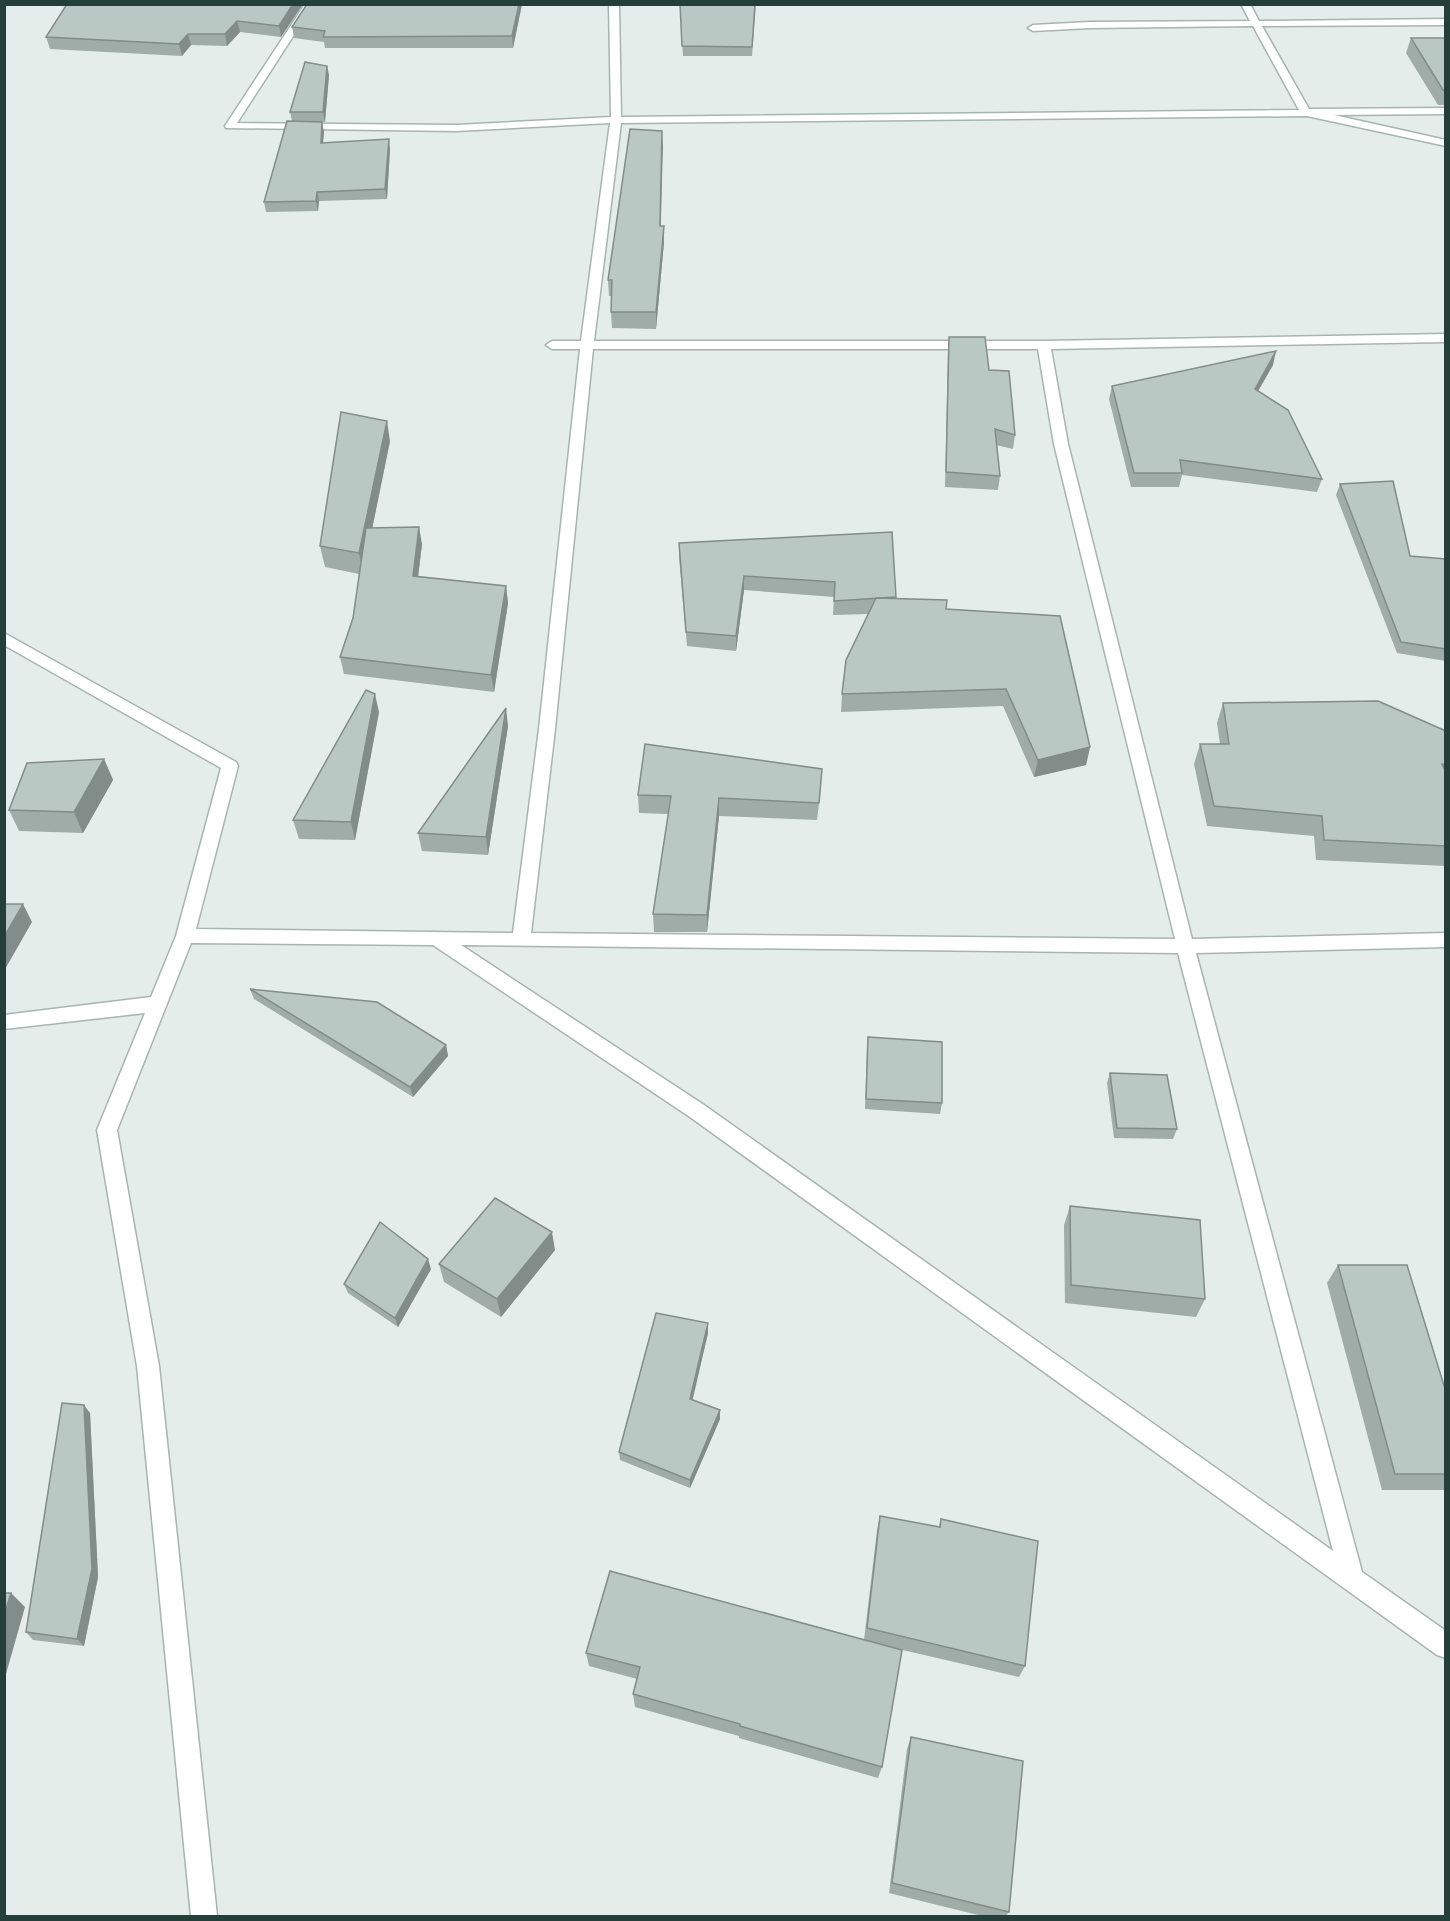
<svg xmlns="http://www.w3.org/2000/svg" width="1450" height="1921" font-family="Cabin,sans-serif">
  <style>
    .lines { fill: none; stroke-linecap: round; stroke-linejoin: round }
    .street-casing { stroke: #a7b5b1; stroke-width: 3 }
    .street { fill: #fff; fill-rule: evenodd }
    .wall { fill: #a0aca8 }
    .shaded-wall { fill: #828c88 }
    .building { fill: #bac8c3; stroke: #828c88; stroke-width: 1.5 }
  </style>
  <rect width="100%" height="100%" fill="#e4edea"/>
  <g class="lines">
    <defs>
      <path id="street" d="M305,4H314L237,123L456,125L611,117L609,4H619L621,117L1299,110L1253,26L1090,28L1033,31L1028,28L1033,25L1090,22L1250,21L1241,4H1250L1259,21L1446,19V25L1262,26L1309,109L1446,108V114L1334,115L1446,140V146L1307,116L621,123L594,341H1044L1446,334V342L1051,349L1068,444L1192,939L1446,933V947L1196,953L1362,1572L1446,1631V1658L1437,1655L690,1117L433,945L191,943L117,1130L159,1366L217,1916H191L137,1366L97,1130L145,1013L4,1029V1015L151,997L176,936L221,768L4,645V633L236,762L238,766L196,929L513,933L539,729L580,349H552L546,345L552,341H581L610,123L456,131L226,128L225,126ZM593,349H1038L1054,444L1175,939L531,933L555,729ZM461,945L1178,953L1333,1551L704,1105Z"/>
    </defs>
    <use href="#street" class="street-casing"/>
    <use href="#street" class="street"/>
  </g>
  <g class="wall">
    <polygon points="67,4 303,4 281,37 240,32 227,46 191,45 182,56 50,49 46,37"/>
    <polygon points="522,4 513,48 325,48 324,42 294,38 292,27"/>
    <polygon points="680,4 756,4 752,56 683,56"/>
    <polygon points="1411,38 1446,38 1446,105 1438,105 1406,53"/>
    <polygon points="329,75 325,122 292,121 290,112"/>
    <polygon points="662,131 661,226 664,242 656,329 612,328 611,312 612,296 609,296 608,280"/>
    <polygon points="324,132 323,143 390,149 387,199 319,201 318,211 266,212 264,202"/>
    <polygon points="949,337 989,370 1015,435 1013,449 996,445 1000,476 998,490 945,487 948,351"/>
    <polygon points="1273,365 1258,391 1322,479 1317,492 1182,475 1179,487 1131,487 1109,399 1112,386"/>
    <polygon points="390,441 372,528 422,544 418,577 506,586 508,603 494,692 344,674 340,657 353,618 359,574 325,567 320,546"/>
    <polygon points="1340,484 1410,556 1446,559 1446,661 1397,653 1336,495"/>
    <polygon points="892,532 895,598 946,609 1090,747 1086,765 1034,777 1003,706 841,712 842,694 868,614 833,615 834,597 744,590 736,651 687,646 679,557 679,543"/>
    <polygon points="1223,703 1446,731 1446,866 1316,860 1314,836 1207,826 1194,764 1200,744 1220,744 1217,723"/>
    <polygon points="379,712 355,840 299,839 293,820"/>
    <polygon points="508,726 488,855 422,851 418,833"/>
    <polygon points="104,759 113,780 83,833 19,831 9,810"/>
    <polygon points="821,787 817,820 719,816 707,932 654,932 653,914 668,814 639,813 638,795"/>
    <polygon points="250,989 446,1045 448,1056 413,1097 254,999"/>
    <polygon points="868,1037 942,1103 940,1114 865,1109 867,1047"/>
    <polygon points="1110,1073 1177,1129 1173,1139 1114,1138 1107,1083"/>
    <polygon points="1070,1206 1205,1299 1196,1317 1065,1303 1064,1225"/>
    <polygon points="555,1250 501,1317 444,1282 439,1264"/>
    <polygon points="1338,1265 1446,1392 1446,1490 1382,1490 1327,1283"/>
    <polygon points="431,1269 398,1327 348,1293 344,1284"/>
    <polygon points="708,1323 708,1333 692,1399 720,1410 720,1419 690,1488 620,1460 619,1452"/>
    <polygon points="90,1413 98,1577 84,1646 33,1640 26,1632"/>
    <polygon points="880,1516 939,1527 941,1519 1025,1666 1019,1677 881,1645 882,1767 878,1778 739,1738 739,1736 635,1707 633,1694 637,1679 589,1666 586,1653 864,1640 877,1530"/>
    <polygon points="911,1737 1009,1912 1005,1917 986,1917 889,1893 907,1749"/>
  </g>
  <g class="shaded-wall">
    <polygon points="293,4 303,4 281,37 279,26"/>
    <polygon points="519,4 522,4 513,48 512,36"/>
    <polygon points="237,21 240,32 227,46 225,34"/>
    <polygon points="188,34 191,45 182,56 179,44"/>
    <polygon points="327,66 329,75 325,122 323,112"/>
    <polygon points="322,122 324,132 322,153 321,143"/>
    <polygon points="662,131 663,147 660,242 660,226"/>
    <polygon points="389,139 390,149 387,199 385,189"/>
    <polygon points="317,192 319,201 318,211 316,201"/>
    <polygon points="664,226 664,242 656,329 656,312"/>
    <polygon points="1276,351 1273,365 1251,403 1255,389"/>
    <polygon points="387,421 390,441 363,574 359,553"/>
    <polygon points="419,527 422,544 416,593 413,576"/>
    <polygon points="744,576 744,590 736,651 736,636"/>
    <polygon points="506,586 508,603 494,692 491,675"/>
    <polygon points="375,694 379,712 355,840 351,822"/>
    <polygon points="506,708 508,726 488,855 486,837"/>
    <polygon points="1090,747 1086,765 1034,777 1038,760"/>
    <polygon points="104,759 113,780 83,833 74,812"/>
    <polygon points="719,798 719,816 707,932 707,915"/>
    <polygon points="23,904 32,922 4,971 4,937"/>
    <polygon points="446,1045 448,1056 413,1097 410,1087"/>
    <polygon points="552,1232 555,1250 501,1317 497,1299"/>
    <polygon points="428,1259 431,1269 398,1327 395,1318"/>
    <polygon points="708,1323 708,1333 691,1407 690,1399"/>
    <polygon points="84,1405 90,1413 98,1577 84,1646 77,1639"/>
    <polygon points="720,1410 720,1419 690,1488 690,1480"/>
    <polygon points="11,1593 25,1607 4,1681 4,1615"/>
  </g>
  <g class="building">
    <polygon points="67,4 293,4 279,26 237,21 225,34 188,34 179,44 46,37"/>
    <polygon points="307,4 519,4 512,36 323,37 325,31 292,27"/>
    <polygon points="680,4 755,4 752,47 682,46"/>
    <polygon points="1411,38 1446,38 1446,90 1443,90"/>
    <polygon points="305,62 327,66 323,112 290,112"/>
    <polygon points="287,121 322,122 321,143 389,139 385,189 317,192 316,201 264,202"/>
    <polygon points="630,129 662,131 660,226 664,226 656,312 611,312 612,280 608,280"/>
    <polygon points="949,337 985,337 989,370 1009,371 1015,435 995,429 1000,476 946,472"/>
    <polygon points="1276,351 1255,389 1288,410 1322,479 1180,460 1182,473 1134,473 1112,386"/>
    <polygon points="341,412 387,421 359,553 320,546"/>
    <polygon points="1393,481 1410,556 1446,559 1446,649 1401,642 1340,484"/>
    <polygon points="419,527 413,576 506,586 491,675 340,657 353,618 366,528"/>
    <polygon points="892,532 896,597 834,601 835,582 744,576 736,636 686,632 679,543"/>
    <polygon points="876,598 947,600 946,609 1060,616 1090,747 1038,760 1006,689 842,694 846,660"/>
    <polygon points="366,690 375,694 351,822 293,820"/>
    <polygon points="1378,701 1446,731 1446,765 1442,764 1446,772 1446,846 1324,840 1322,816 1214,806 1200,744 1229,744 1223,703"/>
    <polygon points="506,708 486,837 418,833"/>
    <polygon points="645,744 822,769 819,803 719,798 707,915 653,914 671,796 638,795"/>
    <polygon points="104,759 74,812 9,810 27,763"/>
    <polygon points="4,904 23,904 4,937"/>
    <polygon points="250,989 377,1002 446,1045 410,1087"/>
    <polygon points="868,1037 942,1042 942,1103 866,1099"/>
    <polygon points="1110,1073 1167,1075 1177,1129 1117,1128"/>
    <polygon points="495,1198 552,1232 497,1299 439,1264"/>
    <polygon points="1070,1206 1200,1220 1205,1299 1071,1285"/>
    <polygon points="380,1222 428,1259 395,1318 344,1284"/>
    <polygon points="1338,1265 1407,1265 1446,1392 1446,1474 1395,1474"/>
    <polygon points="656,1313 708,1323 690,1399 720,1410 690,1480 619,1452"/>
    <polygon points="62,1403 84,1405 92,1569 77,1639 26,1632"/>
    <polygon points="880,1516 940,1527 941,1519 1038,1541 1025,1666 867,1628"/>
    <polygon points="610,1571 902,1650 882,1767 740,1726 740,1724 633,1694 640,1667 586,1653"/>
    <polygon points="4,1593 11,1593 4,1615"/>
    <polygon points="911,1737 1023,1761 1009,1912 892,1883"/>
  </g>
  <rect width="1450" height="1921" fill="none" stroke="#243e38" stroke-width="12"/>
</svg>
